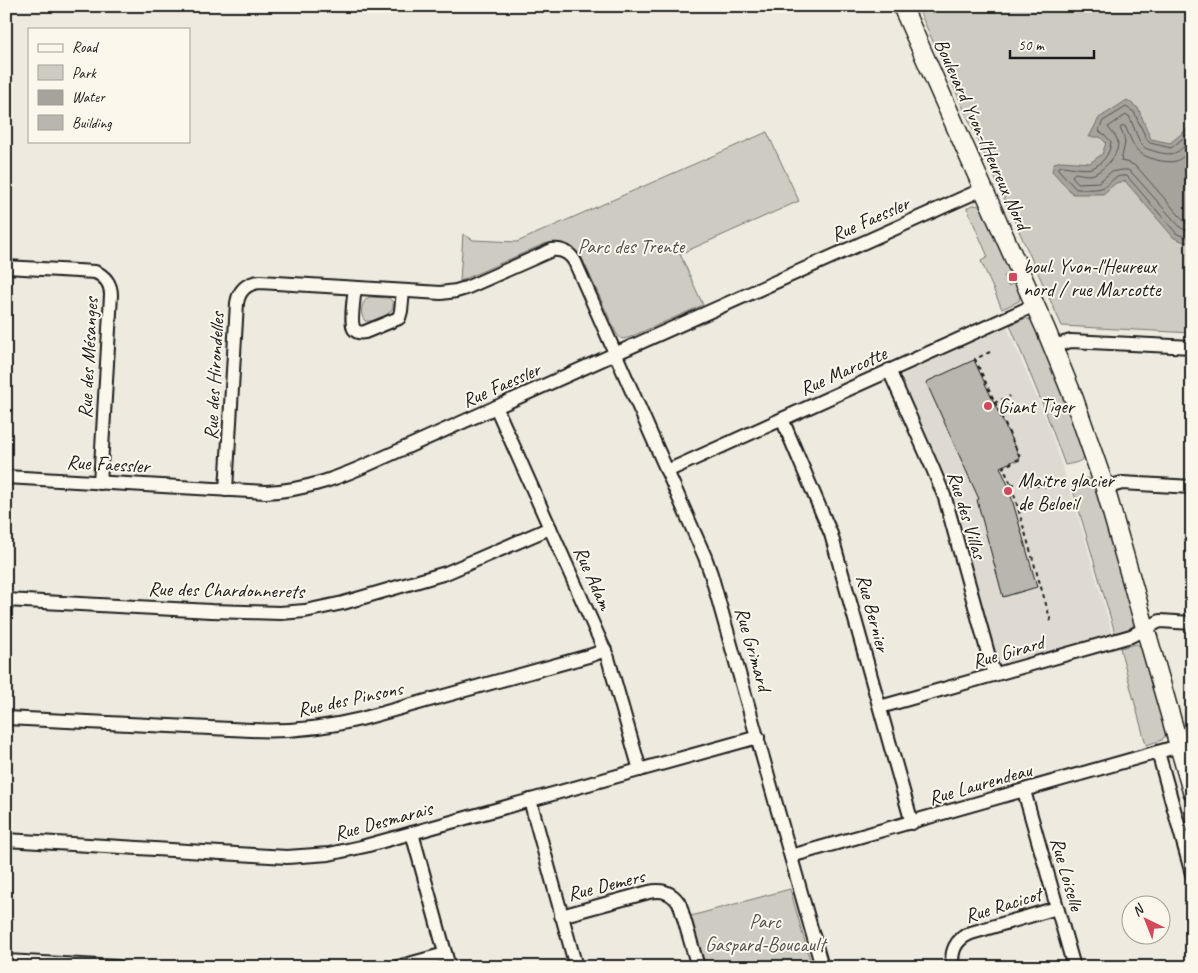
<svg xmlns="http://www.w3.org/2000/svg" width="1198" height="973" font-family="Caveat,sans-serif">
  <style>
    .built { fill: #dedad1 }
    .green { fill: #ceccc2; stroke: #75746f }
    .water { fill: #a6a39d; stroke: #6f6d69 }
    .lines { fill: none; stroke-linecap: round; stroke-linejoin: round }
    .shore { stroke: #535250; stroke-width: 1 }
    .building { fill: #b9b6af; stroke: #1c1c1c }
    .street-casing { stroke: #1c1c1c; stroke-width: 16 }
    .secondary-casing { stroke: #1c1c1c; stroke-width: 21 }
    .path { stroke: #1c1c1c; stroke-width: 2; stroke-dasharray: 4 4; stroke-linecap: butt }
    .street { stroke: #fbf7ec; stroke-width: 12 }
    .secondary { stroke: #fbf7ec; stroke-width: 18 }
    .poi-dot { fill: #d1495b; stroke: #fbf7ec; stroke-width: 2 }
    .labels { text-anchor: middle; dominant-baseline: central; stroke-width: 4; stroke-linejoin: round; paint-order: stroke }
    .street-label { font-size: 20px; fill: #1c1c1c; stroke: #fbf7ec }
    .park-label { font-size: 20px; fill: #51514e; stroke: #fbf7ec }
    .poi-label { font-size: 20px; fill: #1c1c1c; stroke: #fbf7ec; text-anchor: start }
  </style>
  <rect width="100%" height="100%" fill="#eeeadf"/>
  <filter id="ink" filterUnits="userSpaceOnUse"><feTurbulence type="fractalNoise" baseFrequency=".02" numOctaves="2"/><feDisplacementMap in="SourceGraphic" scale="10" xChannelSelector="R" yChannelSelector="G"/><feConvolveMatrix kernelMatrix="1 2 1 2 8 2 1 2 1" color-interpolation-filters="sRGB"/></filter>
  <g filter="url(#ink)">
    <polygon class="built" points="1007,327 1047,421 1075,505 1112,633 1008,663 1002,661 997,656 950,488 935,452 903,382 902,378 904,374 907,372"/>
    <g class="green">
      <polygon points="917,6 1192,6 1192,333 1062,326"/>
      <path d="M767,132L799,201L680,254L703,305L628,338L622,339L617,335L582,258C572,245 560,240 544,244L460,281L463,234L473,240L517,242Z"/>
      <path d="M973,205C978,205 980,206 983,209L1012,272L1004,276L1008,286L1015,283C1018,289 1021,294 1019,301L1002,309L981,261L988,257L967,208Z"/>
      <path d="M369,297L389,298C404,310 375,323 365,321C359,314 361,302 369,297Z"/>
      <path d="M1026,318L1034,322L1086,453C1083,463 1074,463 1065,465L1045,410L1010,325Z"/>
      <polygon points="1088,478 1093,481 1094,483 1101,503 1135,623 1131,628 1115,633 1071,483"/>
      <polygon points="1136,644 1143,647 1168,734 1166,734 1162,740 1146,745 1120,648"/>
      <polygon points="790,889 812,967 706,967 691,916"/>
    </g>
    <polygon class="water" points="1127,100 1138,108 1151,139 1170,143 1192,125 1192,240 1187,243 1174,238 1125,181 1116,183 1103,194 1073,194 1052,171 1054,163 1062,161 1090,163 1102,154 1106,143 1100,137 1089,137 1099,118"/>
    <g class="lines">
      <g class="shore">
        <path d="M1192,131L1171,148L1150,143L1147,140L1134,112L1126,107L1103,121L1099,129L1100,132L1104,134L1111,142C1110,153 1103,164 1092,168C1086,170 1070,167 1063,166L1059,167L1058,169L1076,189C1082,189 1096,190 1101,188C1112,185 1110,175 1127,176L1177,234L1186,237L1192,236"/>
        <path d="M1192,139C1177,152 1177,157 1157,152C1152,150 1146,150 1142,145C1137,138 1133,124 1129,116L1126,115L1108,127C1110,131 1115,134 1117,139C1122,152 1105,169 1094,174C1089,176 1081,174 1075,173L1072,176L1078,183L1099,182L1111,172L1122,170H1128L1133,174L1181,228L1186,230H1192"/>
        <path d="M1192,149C1187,153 1182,159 1176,161C1167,164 1144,158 1138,151C1132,145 1129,134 1125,126H1123L1120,128L1124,137L1125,143L1121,161L1130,163L1137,167L1185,222H1192"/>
      </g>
    </g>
    <polygon class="building" points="974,360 1020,458 1000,467 1008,485 1037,587 1003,597 977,500 979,499 926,382"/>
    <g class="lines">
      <defs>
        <g id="street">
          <path d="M6,267L95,272C105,276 111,284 111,295L100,483"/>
          <path d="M355,288C354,296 350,323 354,329C357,333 361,333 365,332L399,318L401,311L403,291"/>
          <polyline points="1053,346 1071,341 1192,347"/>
          <polyline points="889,370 933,469 945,498 994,675"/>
          <polyline points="496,407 608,658 640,770"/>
          <polyline points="782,419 831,534 912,823"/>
          <polyline points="667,471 1035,305"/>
          <path d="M6,477L266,492C308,490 341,477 378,460L983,189"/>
          <polyline points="1105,488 1122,483 1192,487"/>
          <path d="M226,490L237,303C239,290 247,283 260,282L441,293L456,291L466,288L552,250C562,249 570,253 575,262L705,557L711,574L822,967"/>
          <polyline points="6,600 211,611 280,613 305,611 343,603 446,573 550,528"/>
          <polyline points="880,707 1131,636 1160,621 1192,623"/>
          <path d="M6,718L251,730C289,732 324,728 361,719L592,655L605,650"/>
          <polyline points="1158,752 1192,874"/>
          <polyline points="1024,791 1074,967"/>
          <polyline points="530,800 576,967"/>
          <polyline points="412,833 449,967"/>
          <polyline points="6,840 287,857 329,854 365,846 758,737"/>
          <polyline points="791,856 1179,746"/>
          <path d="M561,916L649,892C663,889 673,893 680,905L698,967"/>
          <polyline points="6,961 118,967"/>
          <polyline points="398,967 445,954"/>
          <path d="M953,967C950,951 956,939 971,933L1057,908"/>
        </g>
        <polyline id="secondary" points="902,6 1046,330 1074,399 1105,488 1192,791"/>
      </defs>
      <use href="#street" class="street-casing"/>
      <use href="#secondary" class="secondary-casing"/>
      <g class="path">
        <polyline points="990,352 975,359 1021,459 1003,467 1011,484 1052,625"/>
        <polyline points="994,403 1010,396"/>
        <polyline points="1011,484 1052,487"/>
      </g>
      <use href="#street" class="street"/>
      <use href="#secondary" class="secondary"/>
    </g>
  </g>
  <g class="poi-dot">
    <rect x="1008" y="272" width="10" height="10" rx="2.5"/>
    <circle cx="988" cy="406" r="5"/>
    <circle cx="1008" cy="491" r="5"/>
  </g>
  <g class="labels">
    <g class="street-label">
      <text transform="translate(982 134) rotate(66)">Boulevard Yvon-l'Heureux Nord</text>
      <text transform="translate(870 219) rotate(-24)">Rue Faessler</text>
      <text transform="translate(88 358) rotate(-87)">Rue des Mésanges</text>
      <text transform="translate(843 371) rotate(-24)">Rue Marcotte</text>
      <text transform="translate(214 376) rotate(-87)">Rue des Hirondelles</text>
      <text transform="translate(501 385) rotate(-24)">Rue Faessler</text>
      <text transform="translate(108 464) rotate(3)">Rue Faessler</text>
      <text transform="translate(967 515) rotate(73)">Rue des Villas</text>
      <text transform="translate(593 578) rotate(66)">Rue Adam</text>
      <text transform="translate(226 590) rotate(1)">Rue des Chardonnerets</text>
      <text transform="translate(873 613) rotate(75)">Rue Bernier</text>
      <text transform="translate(753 649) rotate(74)">Rue Grimard</text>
      <text transform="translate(1008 652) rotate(-16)">Rue Girard</text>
      <text transform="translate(350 699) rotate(-12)">Rue des Pinsons</text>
      <text transform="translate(980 784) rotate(-16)">Rue Laurendeau</text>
      <text transform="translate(383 821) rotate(-15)">Rue Desmarais</text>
      <text transform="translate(1067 874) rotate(74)">Rue Loiselle</text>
      <text transform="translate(606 885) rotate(-14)">Rue Demers</text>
      <text transform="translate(1003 905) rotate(-17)">Rue Racicot</text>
    </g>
    <g class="park-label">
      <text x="631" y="246">Parc des Trente</text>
      <text x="765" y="921">Parc<tspan x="765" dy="23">Gaspard-Boucault</tspan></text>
    </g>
    <g class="poi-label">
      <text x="1023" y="266">boul. Yvon-l'Heureux<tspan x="1023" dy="23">nord / rue Marcotte</tspan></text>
      <text x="998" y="406">Giant Tiger</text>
      <text x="1018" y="480">Maitre glacier<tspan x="1018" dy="23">de Beloeil</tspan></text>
    </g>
  </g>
  <rect width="1198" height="973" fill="none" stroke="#fbf7ec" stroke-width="25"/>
  <rect x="12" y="12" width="1173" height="948" fill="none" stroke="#1c1c1c" stroke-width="2" filter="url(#ink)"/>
  <rect x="28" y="28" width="162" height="115" fill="#fbf7ec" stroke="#a29f99"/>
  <rect x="38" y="44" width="25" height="8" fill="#fbf7ec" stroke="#a29f99"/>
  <text x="72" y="52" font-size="15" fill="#1c1c1c">Road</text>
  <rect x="38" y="65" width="25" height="15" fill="#ceccc2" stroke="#a29f99"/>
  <text x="72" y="78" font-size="15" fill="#1c1c1c">Park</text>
  <rect x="38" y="90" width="25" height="15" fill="#a6a39d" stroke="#a29f99"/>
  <text x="72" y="102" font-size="15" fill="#1c1c1c">Water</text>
  <rect x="38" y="115" width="25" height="15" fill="#b9b6af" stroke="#a29f99"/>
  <text x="72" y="128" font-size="15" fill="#1c1c1c">Building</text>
  <g transform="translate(1146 920) rotate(317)"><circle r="24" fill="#fbf7ec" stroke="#a29f99"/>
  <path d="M0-4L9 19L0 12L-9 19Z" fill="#d1495b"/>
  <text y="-8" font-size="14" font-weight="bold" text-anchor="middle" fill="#1c1c1c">N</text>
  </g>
  <path d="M1010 50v8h84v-8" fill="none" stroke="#1c1c1c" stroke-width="2.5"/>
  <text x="1018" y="50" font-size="15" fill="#1c1c1c" stroke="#fbf7ec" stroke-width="4" paint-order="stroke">50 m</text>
</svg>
